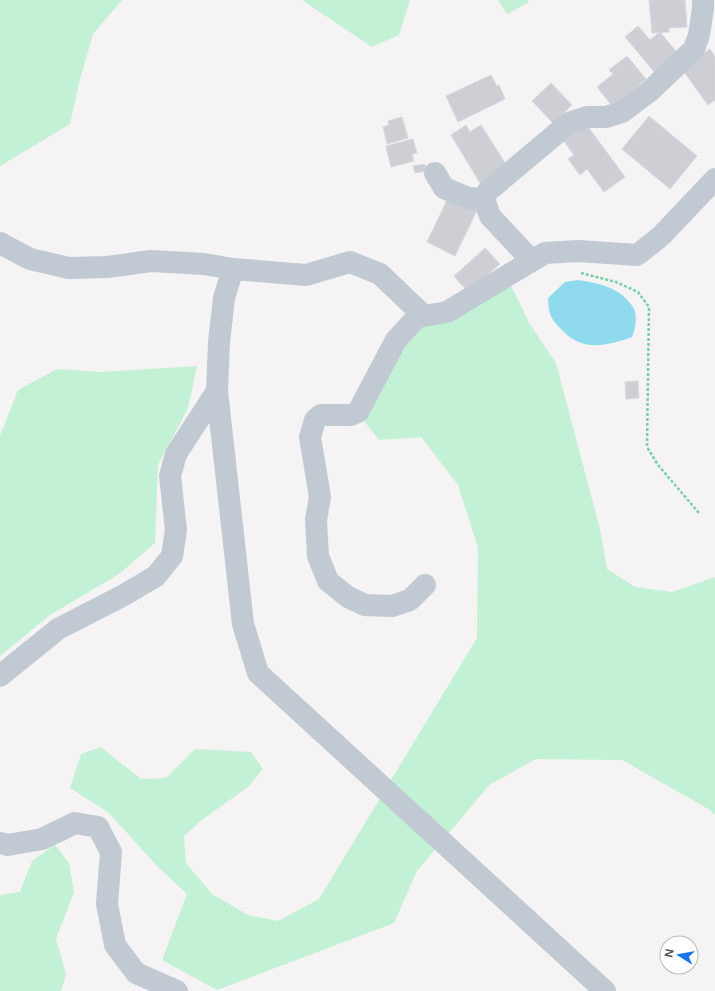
<svg xmlns="http://www.w3.org/2000/svg" width="715" height="991" font-family="Inter,sans-serif">
<rect width="100%" height="100%" fill="#f5f3f3"/>
<!-- green -->
<g fill="#c3f1d5">
<polygon points="0,0 122,0 93,34 79,83 70,124 0,166"/>
<polygon points="302,0 410,0 399,35 372,47"/>
<polygon points="498,0 529,0 528,3 507,14"/>
<polygon points="511,285 529,323 556,363 600,529 607,569 635,587 672,592 715,577 715,815 710,810 622,760 536,759 489,785 417,871 394,923 217,990 162,960 187,894 158,867 109,813 70,788 81,754 101,747 141,779 166,778 195,749 251,752 263,769 248,787 203,819 184,836 186,863 212,894 248,915 278,921 319,899 477,638 478,548 458,485 421,437 379,440 360,416 416,324 449,323"/>
<polygon points="197,366 188,408 158,465 155,543 119,574 50,615 0,656 0,436 18,390 57,369 100,372"/>
<polygon points="55,845 69,863 74,892 56,939 66,974 61,991 0,991 0,895 20,892 32,861"/>
</g>
<!-- water -->
<path fill="#90daee" d="M578,280C597,283 616,286 629,302C631,304 635,309 635,312C637,320 635,330 632,337C607,346 583,352 563,331C550,318 549,315 548,298L565,282Z"/>
<!-- building -->
<g fill="#cdcfd5" stroke="#d7d9de">
<polygon points="649,0 685,0 687,27 669,28 669,32 652,33"/>
<polygon points="638,26 650,40 660,32 679,55 656,74 625,37"/>
<polygon points="710,49 715,57 715,100 708,105 682,69"/>
<polygon points="627,56 646,79 613,107 597,87 613,74 609,70"/>
<polygon points="491,75 497,86 499,85 505,99 458,122 446,96"/>
<polygon points="551,83 572,105 553,123 532,101"/>
<polygon points="649,116 697,156 670,189 622,149"/>
<polygon points="402,117 408,138 387,144 383,127 389,125 388,121"/>
<polygon points="586,124 625,177 604,192 587,169 580,175 568,159 574,155 564,141"/>
<polygon points="466,125 470,132 481,125 507,166 480,183 451,135"/>
<polygon points="413,139 417,153 412,154 414,161 391,167 386,146"/>
<polygon points="425,164 426,171 415,173 413,166"/>
<polygon points="451,192 479,206 455,256 427,242"/>
<polygon points="485,248 500,264 468,292 454,276"/>
<polygon points="638,381 639,398 626,399 625,382"/>
</g>
<g fill="none" stroke-linecap="round" stroke-linejoin="round">
<!-- path -->
<polyline stroke="#7ad0a6" stroke-width="2.5" stroke-dasharray="3 2" stroke-linecap="butt" points="581,273 616,282 638,292 649,307 647,447 658,465 699,513"/>
<!-- minor -->
<g stroke="#c1cad2" stroke-width="22">
<polyline points="435,173 444,188 468,198 484,199"/>
<polyline points="0,243 30,259 69,268 107,267 151,261 204,264 233,269 306,275 350,262 380,274 424,316 447,312 545,253 578,251 637,255 661,236 715,179"/>
<polyline points="532,261 490,216 484,199 488,191 569,123 587,117 606,117 622,112 650,91 694,49 699,35 703,8 703,0"/>
<polyline points="421,313 396,340 358,412 351,415 321,415 315,420 310,437 320,497 316,520 318,556 328,581 348,597 365,605 392,606 410,600 425,585"/>
<polyline points="217,391 243,624 258,673 605,991"/>
<polyline points="0,676 58,629 124,595 156,576 172,556 176,530 170,476 176,454 217,391 219,342 224,298 233,269"/>
<polyline points="0,843 8,845 42,839 75,823 98,827 111,852 107,904 115,945 136,973 177,991"/>
</g>
</g>
<!-- north arrow -->
<g transform="translate(679 955) rotate(281)"><circle r="19" fill="#ffffff" stroke="#b7bbc0"/>
<path d="M0-3L7 15L0 10L-7 15Z" fill="#1a73e8"/>
<text y="-6" font-size="11" font-weight="bold" text-anchor="middle" fill="#4a5661">N</text>
</g>
</svg>
